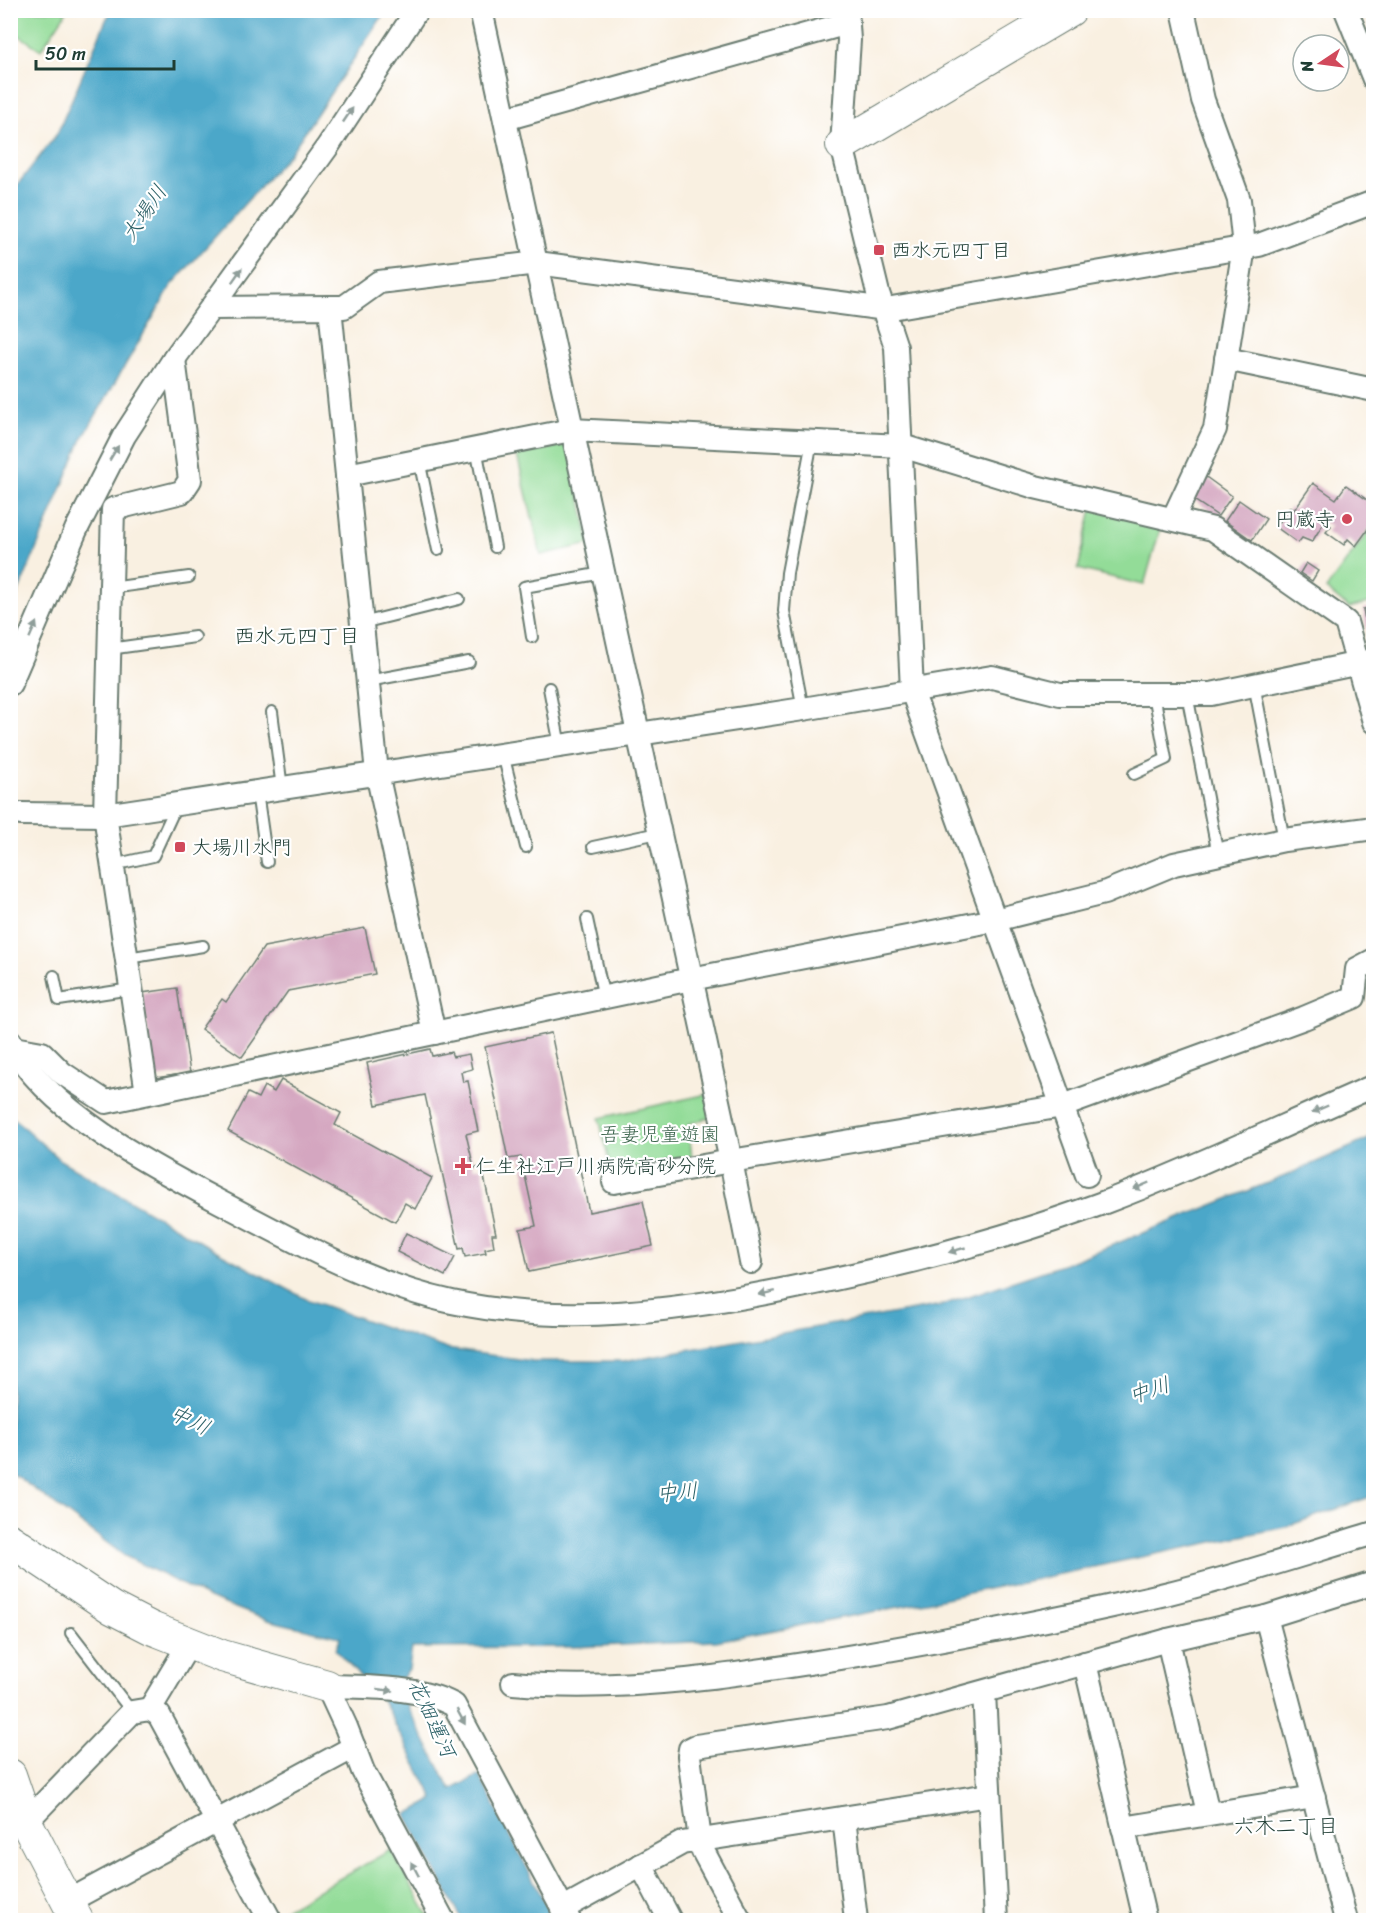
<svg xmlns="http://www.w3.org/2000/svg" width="1384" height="1931" font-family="Sriracha,'Klee One',sans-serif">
<rect width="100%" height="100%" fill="#fff"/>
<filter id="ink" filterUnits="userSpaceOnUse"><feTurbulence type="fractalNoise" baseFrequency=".0167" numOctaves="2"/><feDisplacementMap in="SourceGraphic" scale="12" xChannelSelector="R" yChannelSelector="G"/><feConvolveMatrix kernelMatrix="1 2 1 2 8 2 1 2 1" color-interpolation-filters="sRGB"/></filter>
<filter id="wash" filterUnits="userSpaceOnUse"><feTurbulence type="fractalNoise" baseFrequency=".008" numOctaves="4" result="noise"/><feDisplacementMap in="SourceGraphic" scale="24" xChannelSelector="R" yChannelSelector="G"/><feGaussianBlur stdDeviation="1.35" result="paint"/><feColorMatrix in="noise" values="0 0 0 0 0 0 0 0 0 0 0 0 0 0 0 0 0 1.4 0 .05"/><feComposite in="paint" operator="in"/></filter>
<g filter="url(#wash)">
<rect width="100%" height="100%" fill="#f9f0e1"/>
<!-- green -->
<g fill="#93dc98" stroke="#598c66" stroke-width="1.5">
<polygon points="10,11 11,10 67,11 41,50 11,30"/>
<polygon points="569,444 590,544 541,555 517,455"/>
<polygon points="1092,509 1161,526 1144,585 1078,569"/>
<polygon points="1373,525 1373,602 1349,608 1326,589"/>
<polygon points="708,1094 712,1117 688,1124 692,1157 611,1171 599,1118"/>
<polygon points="391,1850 431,1920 284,1920 279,1912"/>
</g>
<!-- water -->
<g fill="#4ba7c9" stroke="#35727e" stroke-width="1.5">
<polygon points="113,10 386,11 292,151 172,285 82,439 11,610 11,193 57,134 107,18"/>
<polygon points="10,1115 60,1160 220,1253 306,1299 447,1349 533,1361 623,1361 942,1305 1065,1264 1285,1176 1373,1137 1373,1496 1285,1527 926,1602 716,1641 574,1647 412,1648 409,1669 401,1680 405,1702 451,1790 479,1775 554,1920 462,1920 406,1815 434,1799 381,1698 336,1650 340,1637 267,1620 209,1598 125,1556 11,1472"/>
</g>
<g id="blocks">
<!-- building -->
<g fill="#d4a6c0">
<polygon points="1206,477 1232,496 1218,516 1191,498"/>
<polygon points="1313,483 1336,499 1346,485 1374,505 1374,521 1356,546 1348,539 1344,545 1326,532 1331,526 1324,522 1312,542 1302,538 1298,543 1276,527 1290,507 1294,510"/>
<polygon points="1239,500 1266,519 1252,540 1225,521"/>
<polygon points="1306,563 1318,571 1312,581 1300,573"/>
<polygon points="1374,607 1374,649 1371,650 1363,609"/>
<polygon points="365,928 375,974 288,991 242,1057 201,1029 222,999 226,1002 264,947"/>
<polygon points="177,988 190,1073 155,1078 142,993"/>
<polygon points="551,1033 589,1212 643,1201 653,1246 529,1272 520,1229 536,1226 521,1157 508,1159 485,1047"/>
<polygon points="430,1049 432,1056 451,1052 453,1057 469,1054 472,1069 461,1072 463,1082 468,1081 478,1131 466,1134 474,1168 482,1167 496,1234 492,1234 494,1247 485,1249 486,1253 465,1257 463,1248 459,1249 425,1095 376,1105 367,1063"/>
<polygon points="281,1080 341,1113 335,1125 432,1178 415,1209 405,1203 395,1222 228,1131 248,1093 258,1098 264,1086 274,1092"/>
<polygon points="406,1233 455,1257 445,1276 397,1252"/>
</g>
</g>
</g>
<g filter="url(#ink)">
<use href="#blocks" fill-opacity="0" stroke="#6b7c71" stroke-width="1.5"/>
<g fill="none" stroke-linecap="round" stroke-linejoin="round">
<defs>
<g id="lane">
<polyline points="476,448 495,547"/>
<polyline points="419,460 438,550"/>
<polyline points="111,588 189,577"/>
<polyline points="362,623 459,599"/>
<polyline points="532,637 524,587 603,573"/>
<polyline points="109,649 195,637"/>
<polyline points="368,681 469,662"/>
<polyline points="1254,684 1284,840"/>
<polyline points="549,688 560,746"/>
<polyline points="1187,694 1218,855"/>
<polyline points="803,709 784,611 787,573 812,441"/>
<polyline points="272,712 282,788"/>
<polyline points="503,754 526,847"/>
<polyline points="1134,774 1166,759 1154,694"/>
<polyline points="257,792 267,862"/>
<polyline points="593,847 658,833"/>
<polyline points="113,865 153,856 177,804"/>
<polyline points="587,919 604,998"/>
<polyline points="127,958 203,946"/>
<polyline points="54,976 59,1000 131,989"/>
<polyline points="71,1633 132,1712"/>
</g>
<g id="street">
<polyline points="481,10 731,1161 1063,1106 1304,1018 1354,997 1357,969 1374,960"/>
<polyline points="847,10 849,40 842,145 878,293 896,347 912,691 1087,1175"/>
<polyline points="1346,10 1374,79"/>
<polyline points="505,119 848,23"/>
<polyline points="330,307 344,307 379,282 537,263 886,309 1259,245 1374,202"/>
<polyline points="214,308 330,307 377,773 434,1033"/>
<polyline points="1226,359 1374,390"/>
<polyline points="347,475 571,430 902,446 1035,487 1213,529 1346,622 1374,722"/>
<polyline points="1173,519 1215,429 1244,247 1239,200 1203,100 1183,10"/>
<polyline points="10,684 76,530 124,436 174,359 328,146 417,10"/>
<polyline points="21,814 105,815 803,709 992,677 1060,694 1211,694 1374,660"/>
<path d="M10,1041C45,1110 153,1167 220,1202C293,1240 371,1285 452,1302C564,1326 680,1311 791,1288C896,1267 1000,1241 1100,1204C1191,1170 1283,1125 1374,1086"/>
<polyline points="14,1048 42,1053 62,1073 106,1102 691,979 995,920 1104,893 1174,864 1284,840 1374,828"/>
<polyline points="147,1093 105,815 113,509 182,492 190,480 174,359"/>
<polyline points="614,1182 731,1161 751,1262"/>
<polyline points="1266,1617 1346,1920"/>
<polyline points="1168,1640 1208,1813"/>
<polyline points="1085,1663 1145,1920"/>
<path d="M513,1683C629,1693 745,1674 859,1655C962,1637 1064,1618 1165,1594C1235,1577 1304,1554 1374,1533"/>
<polyline points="984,1693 996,1920"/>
<polyline points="150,1709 189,1644"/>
<polyline points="844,1818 856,1920"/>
<polyline points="26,1822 132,1712 150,1709 159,1715 270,1920"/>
<polyline points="1123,1828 1314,1797"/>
<polyline points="641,1865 670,1920"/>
<polyline points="67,1902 354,1747"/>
<polyline points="562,1909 682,1843 989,1795"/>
<path d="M443,1920L363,1771L346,1727L327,1686C367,1687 418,1686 454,1705L569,1920"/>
<polyline points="740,1920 703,1851 700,1840 689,1756 690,1749 696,1746 888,1718 1168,1640 1266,1617 1374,1583"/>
</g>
<g id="secondary">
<polyline points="842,145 1070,10"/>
<polyline points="10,1540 112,1608 151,1628 222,1656 327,1686"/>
<polyline points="10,1775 26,1822 77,1920"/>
</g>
</defs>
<!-- lane casing -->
<use href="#lane" stroke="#6b7c71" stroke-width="14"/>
<!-- street casing -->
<use href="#street" stroke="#6b7c71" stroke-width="26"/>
<!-- secondary casing -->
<use href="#secondary" stroke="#6b7c71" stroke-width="34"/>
<!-- lane -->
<use href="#lane" stroke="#fff" stroke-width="10"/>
<!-- street -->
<use href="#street" stroke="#fff" stroke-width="22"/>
<!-- secondary -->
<use href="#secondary" stroke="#fff" stroke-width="32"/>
</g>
<!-- one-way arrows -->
<defs><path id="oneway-solid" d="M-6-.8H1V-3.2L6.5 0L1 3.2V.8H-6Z" transform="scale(1.5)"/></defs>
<g fill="#8f9e9a">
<use href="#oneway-solid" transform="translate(348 115) rotate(-56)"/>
<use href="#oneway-solid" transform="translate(237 275) rotate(-55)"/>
<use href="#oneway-solid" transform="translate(114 453) rotate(-59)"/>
<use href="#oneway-solid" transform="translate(33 630) rotate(-66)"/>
<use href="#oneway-solid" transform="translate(1320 1109) rotate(157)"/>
<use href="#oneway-solid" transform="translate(1141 1186) rotate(157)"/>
<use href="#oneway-solid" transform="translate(957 1250) rotate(164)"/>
<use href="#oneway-solid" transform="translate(767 1293) rotate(168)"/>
<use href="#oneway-solid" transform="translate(385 1690) rotate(6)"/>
<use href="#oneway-solid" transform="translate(461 1717) rotate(61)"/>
<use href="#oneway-solid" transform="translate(415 1869) rotate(-118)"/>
</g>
</g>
<!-- markers -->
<g fill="#d1495b" stroke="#fff" stroke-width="2">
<rect x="873" y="244" width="12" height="12" rx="3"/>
<circle cx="1347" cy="519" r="6"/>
<rect x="174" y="841" width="12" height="12" rx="3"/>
<path d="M460 1157h6v6h6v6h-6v6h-6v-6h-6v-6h6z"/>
</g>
<g text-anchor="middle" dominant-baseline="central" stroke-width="4.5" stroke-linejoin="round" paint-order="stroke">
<!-- poi labels -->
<g font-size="20" fill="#1f3d34" stroke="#fff" text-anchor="start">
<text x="891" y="250">西水元四丁目</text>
<text x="1335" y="519" text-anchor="end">円蔵寺</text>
<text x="192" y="847">大場川水門</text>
<text x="476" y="1166">仁生社江戸川病院高砂分院</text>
</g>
<!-- park labels -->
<g font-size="20" fill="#3c654d" stroke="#fff">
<text x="660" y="1134">吾妻児童遊園</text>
</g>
<!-- water labels -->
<g font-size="21" font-style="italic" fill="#2e6268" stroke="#fff">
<text transform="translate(144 213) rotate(-56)">大場川</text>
<text transform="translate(1149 1390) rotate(-18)">中川</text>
<text transform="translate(190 1420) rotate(26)">中川</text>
<text transform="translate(677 1492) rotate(-5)">中川</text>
<text transform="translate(432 1718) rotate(65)">花畑運河</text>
</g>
<!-- neighbourhood labels -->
<g font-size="21" fill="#1f3d34" stroke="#fff">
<text x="297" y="636">西水元四丁目</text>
<text x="1286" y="1826">六木二丁目</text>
</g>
</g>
<!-- margin -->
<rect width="1384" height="1931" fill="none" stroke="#fff" stroke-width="36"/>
<!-- north arrow -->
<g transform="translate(1321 63) rotate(257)"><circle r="28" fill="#ffffff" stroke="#a5b1ae" stroke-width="1.5"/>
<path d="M0-4.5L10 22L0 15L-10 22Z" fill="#d1495b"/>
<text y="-9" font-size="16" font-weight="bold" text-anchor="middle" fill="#1f3d34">N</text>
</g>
<!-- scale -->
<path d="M36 60v9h138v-9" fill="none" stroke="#1f3d34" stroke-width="3"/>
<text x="45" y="60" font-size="18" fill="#1f3d34" stroke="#ffffff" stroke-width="4.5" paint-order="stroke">50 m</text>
</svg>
